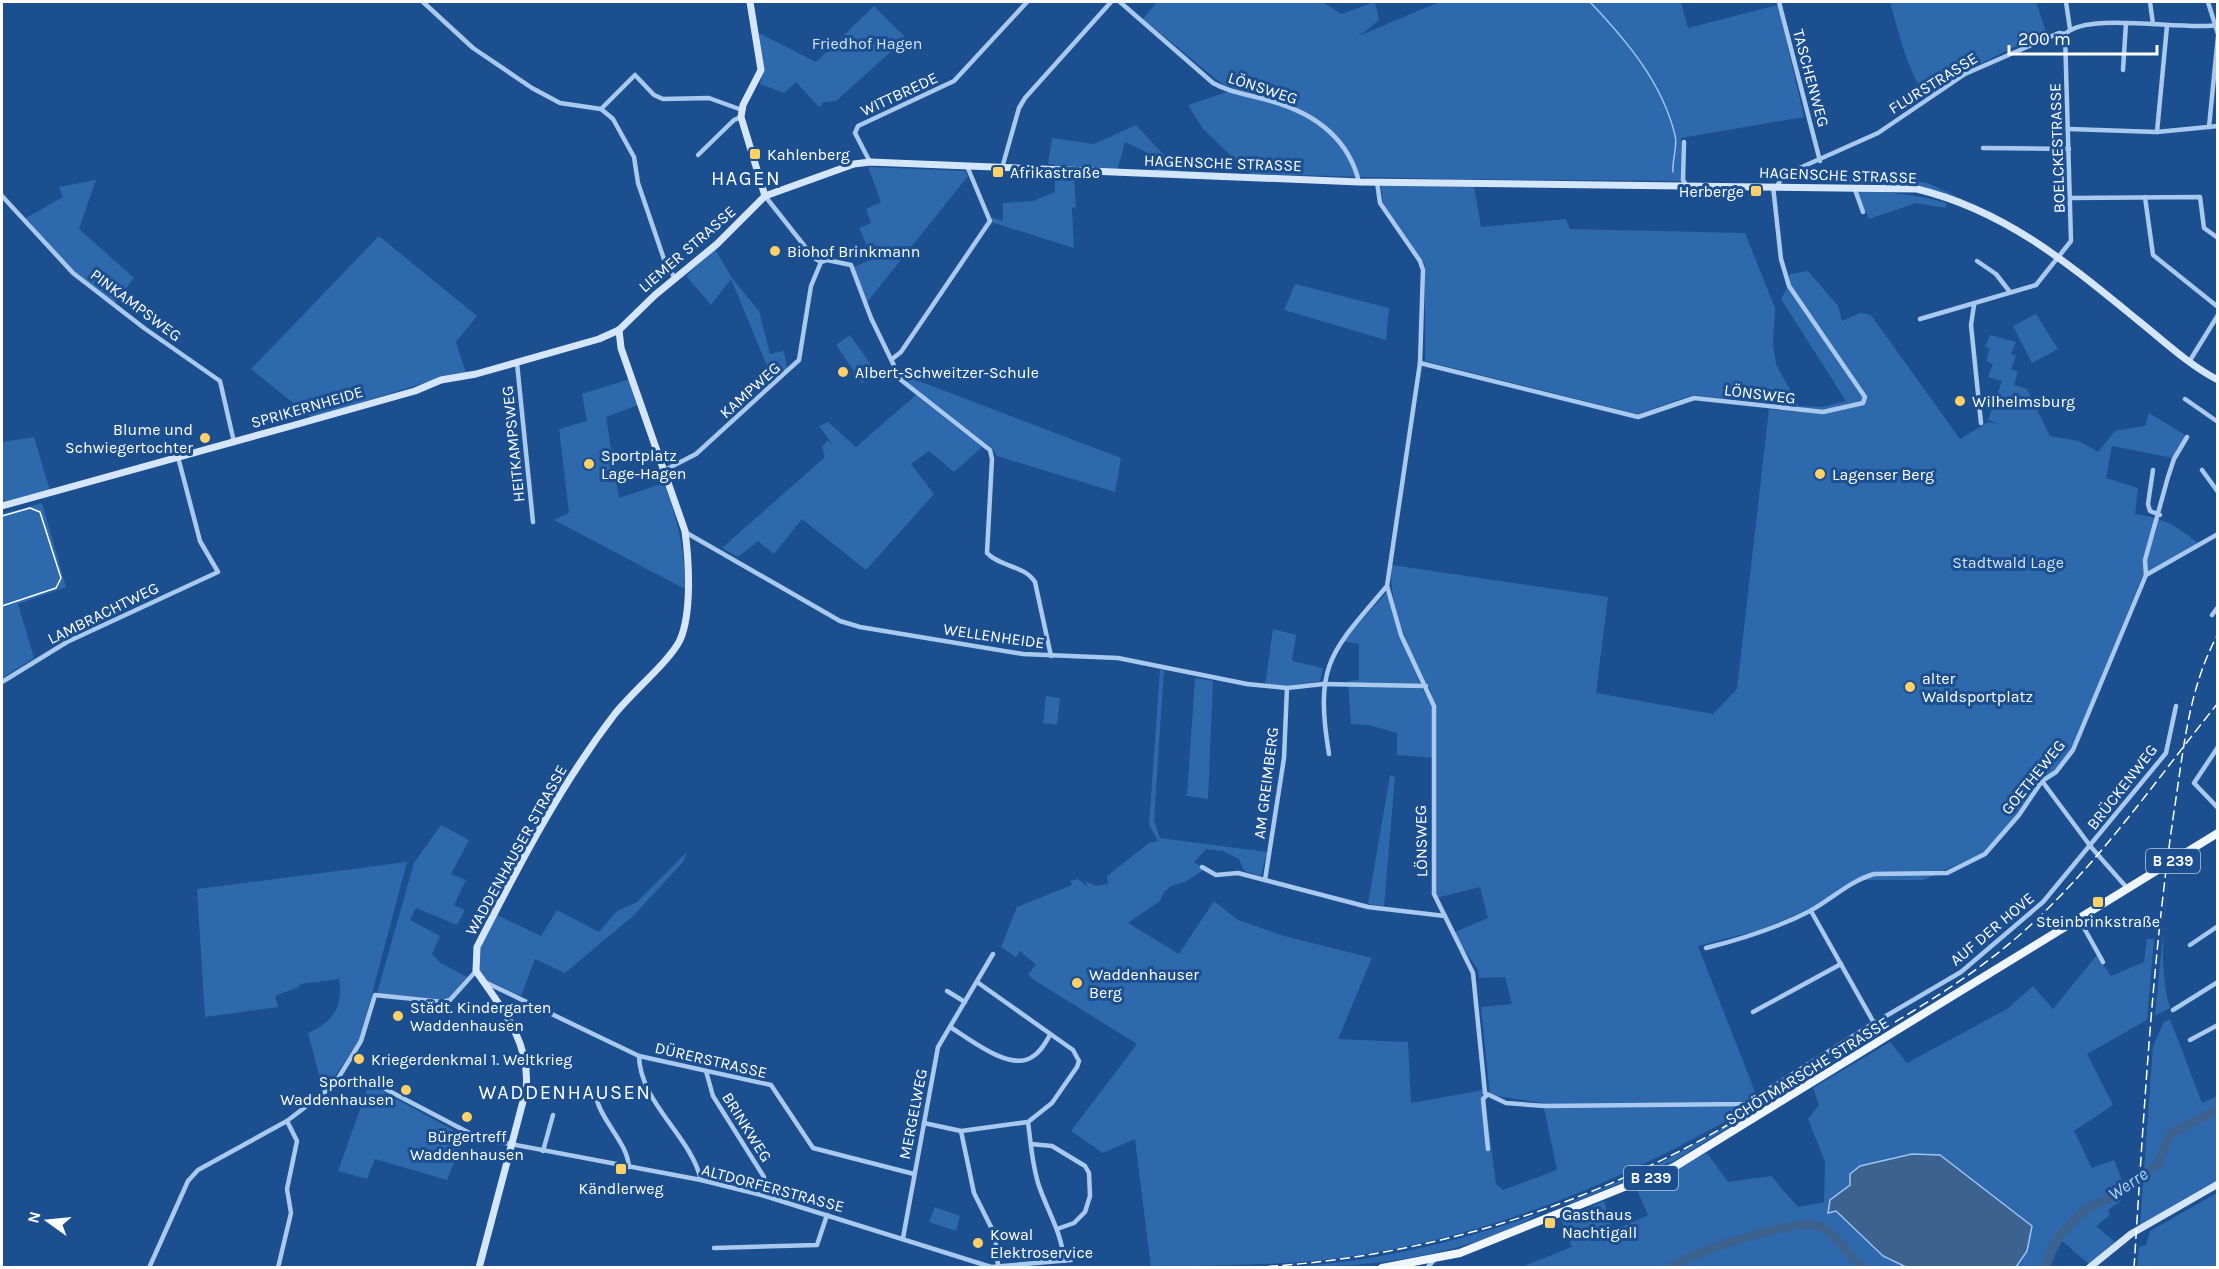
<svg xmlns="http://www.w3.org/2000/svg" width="2219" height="1269" font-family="Karla,sans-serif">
<rect width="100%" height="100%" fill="#1b4f8f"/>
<!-- green -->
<g fill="#2e69ad">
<polygon points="1157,2 1323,2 1341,14 1375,2 1379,20 1362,34 1358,31 1361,35 1439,2 1681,2 1688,28 1778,5 1804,117 1681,138 1683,181 1446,179 1250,174 1203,129 1188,105 1236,89 1222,84 1143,19"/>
<path d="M1890,2H2036L2046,32L1965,71L1926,98C1907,69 1899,34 1890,2Z"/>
<polygon points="874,6 906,38 836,101 824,102 819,107 796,82 784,93 760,84 763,69 759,33 816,62"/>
<polygon points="1136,125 1180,172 1156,173 1146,152 1125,142 1117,171 1079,169 1074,177 1076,207 1072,208 1074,248 991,222 990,217 1003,221 1003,203 1033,201 1055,192 1055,165 1048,164 1052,138 1094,144"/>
<polygon points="868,167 965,171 968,176 864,306 851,268 873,259 859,228 871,223 866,209 881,202"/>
<path d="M1796,173L1901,178L1930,184L1968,202C1908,181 1849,185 1787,178Z"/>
<polygon points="96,180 79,229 134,278 114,304 72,270 26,218 63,197 59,187"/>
<path d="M1381,186H1474L1481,227L1566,219L1570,229L1745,233L1775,308L1773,344L1776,364L1799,406L1822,407L1846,401L1781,299L1788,286L1790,274L1808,271L1838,306L1842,321L1860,313L1871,315L1960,439L1988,422L2000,424L1988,420L2002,381L1988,377L1993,364L1986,361L1990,348L1985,347L1990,335L2016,342L2011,354L2016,356L2011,369L2018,372L2014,385L2027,389L2050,436L2079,441L2098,452L2115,431L2145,426L2149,413L2185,435L2173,458L2112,446L2106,478L2138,488L2135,514C2164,518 2175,525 2198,543L2143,575L2072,748L2054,772L2042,776L2016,819L1983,853L1923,880H1856L1811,908L1760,930L1698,946L1759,1102C1626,1181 1479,1243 1323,1260C1266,1266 1208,1265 1151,1267L1135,1139L1103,1153L1071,1131L1137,1044L1034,980L1028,974L1036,965L1020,951L1016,957L1001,947L1017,907L1072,885L1070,881L1078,879L1089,888L1085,881L1096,886L1108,884L1107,876L1149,843L1158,841L1149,825L1160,670H1164L1154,820L1160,838L1267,852L1261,876L1244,871L1239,859L1223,851L1206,849L1194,862L1205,869L1185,882L1171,886L1164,892L1160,901L1128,923L1179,954L1214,901L1238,920L1284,936L1372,958L1338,1039L1408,1042L1411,1103L1484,1090L1496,1184L1503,1190L1557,1170L1543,1103L1490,1095L1481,1007L1512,1004L1505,977L1479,978L1478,970L1453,933L1488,918L1480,887L1436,898L1435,758L1397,755V733L1369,725L1351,724L1348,681L1359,680V644L1342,641L1387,592L1421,687L1432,705L1435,750L1436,705L1427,683L1422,682C1410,644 1387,606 1392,565L1608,597L1596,693L1713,714L1737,689L1769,409L1796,412L1798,406L1693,395L1637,414L1425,361V264L1383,203Z"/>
<path d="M1856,191C1887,192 1917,194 1946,203V208L1916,203L1869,219Z"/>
<polygon points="379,236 477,316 456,342 466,373 440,378 312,418 251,369"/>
<polygon points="715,249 732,278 759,311 770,354 784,351 787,369 774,383 731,279 711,305 686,276"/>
<polygon points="1295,284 1389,308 1386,340 1284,310"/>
<polygon points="2036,314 2058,349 2032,363 2013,326"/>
<polygon points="850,335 876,372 862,383 836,345"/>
<polygon points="900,374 1121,458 1115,492 997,456 992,448 903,379"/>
<path d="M630,379L638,405L606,417L619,498L664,483C678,522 685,548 685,589L554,520L569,513L559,429L587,421L582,394Z"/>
<polygon points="916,395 982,447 954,472 929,451 911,464 934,494 866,570 802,519 774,554 758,541 738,557 722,548 825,457 822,447 828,440 837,451 819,426 828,422 856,447"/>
<polygon points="34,437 50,491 2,504 2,442"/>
<polygon points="42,503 66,587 18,604 34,658 2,678 2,514"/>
<polygon points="1273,629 1296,635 1292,661 1323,668 1320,681 1283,686 1265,685"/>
<polygon points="1195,678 1213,681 1208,799 1187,796"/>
<polygon points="1046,696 1060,698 1057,725 1043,723"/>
<polygon points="1390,775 1395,777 1384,906 1368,904"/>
<polygon points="441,825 469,840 451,874 466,880 454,905 465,910 457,925 416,908 410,920 440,936 432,954 441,963 467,977 449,998 443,1000 377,993 414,863"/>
<polygon points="687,852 683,862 633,916 565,973 535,959 521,996 487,980 478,971 480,948 497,915 541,936 557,910 599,932 617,911 637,902"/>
<path d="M407,862L360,1039L329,1085L323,1090L308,1033C334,1021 343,1007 339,979L300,984L299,987L275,996L278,1007L205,1017L197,889Z"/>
<path d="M2169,871C2164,915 2158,966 2170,1008L2155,1016Z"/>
<polygon points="2147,939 2154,939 2147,1020 2087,1054 2113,1105 2074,1131 2092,1168 2114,1160 2121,1177 2121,1201 2108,1210 2110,1215 2096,1226 2115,1242 2089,1264 2062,1241 2048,1267 2016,1267 2027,1251 1850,1185 1830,1200 1828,1213 1836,1211 1883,1256 1906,1267 1519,1268 1572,1247 1561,1220 1604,1201 1613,1231 1648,1215 1636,1188 1707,1153 1728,1182 1771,1176 1798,1207 1824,1202 1825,1162 1808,1119 1819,1105 1813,1088 1890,1042 1907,1063 2007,1009 2033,986 2053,1009 2097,955 2111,976 2144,962"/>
<polygon points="2170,1019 2202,1103 2217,1096 2217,1181 2140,1226 2153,1046 2164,1022"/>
<polygon points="369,1084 464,1136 447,1180 375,1159 367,1179 338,1171"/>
<polygon points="1763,1106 1674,1161 1574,1202 1561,1206 1653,1167"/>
<polygon points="2217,1193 2217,1267 2137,1267 2139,1247 2146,1245 2150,1231"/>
<polygon points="935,1207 960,1216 956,1231 929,1222"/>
<path d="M1541,1213C1468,1256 1370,1268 1287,1267C1374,1262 1458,1242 1541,1213Z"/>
</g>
<!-- water -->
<polygon fill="#3c6290" stroke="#9cc4f0" stroke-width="1.5" points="1912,1154 1940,1155 2032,1226 2027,1251 2016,1267 1906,1267 1883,1256 1836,1211 1828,1213 1830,1200 1850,1185 1850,1174 1860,1166"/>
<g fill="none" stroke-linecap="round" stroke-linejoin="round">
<!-- stream -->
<path stroke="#9cc4f0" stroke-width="1.5" d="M1590,2C1626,40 1662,82 1675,135C1678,145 1672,160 1673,172"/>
<!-- river -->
<g stroke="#3c6290" stroke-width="9">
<path d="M1671,1268C1686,1253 1797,1219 1816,1225C1835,1231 1848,1256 1864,1268"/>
<polyline points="2045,1268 2054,1245 2062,1233 2086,1209 2120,1193 2158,1164 2170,1134 2218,1109"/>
</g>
<!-- street -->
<g stroke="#a9c9ee" stroke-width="4.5">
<polyline points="423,2 473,48 532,88 560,103 601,109 613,119 634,157 638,183 666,265 675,278"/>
<path d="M1120,2L1213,83C1230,93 1251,95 1271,101C1313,113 1348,137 1359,182"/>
<polyline points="1779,2 1820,161"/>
<polyline points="2066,2 2070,29"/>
<polyline points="2150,2 2153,24"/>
<polyline points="2208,2 2218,34"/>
<polyline points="2123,70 2126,23"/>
<polyline points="601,109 635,75 654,95 663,99 709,98 742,110"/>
<polyline points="2209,127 2218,36"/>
<polyline points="2069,129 2157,132 2218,126"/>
<polyline points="2157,132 2167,26"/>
<polyline points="1684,142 1683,180 1686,185"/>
<polyline points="1983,148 2069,149"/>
<polyline points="698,155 734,120 741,117"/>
<polyline points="870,162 855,133 858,126 954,81 1027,2"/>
<polyline points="1002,168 1019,108 1025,98 1111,2"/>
<polyline points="1377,182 1380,203 1420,261 1423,270 1420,363 1387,586 1401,635 1434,706 1434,894 1473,973 1485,1093 1506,1103 1545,1106 1745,1104 1874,1023 1961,972 2043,902 2166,753 2176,706"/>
<path d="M1777,186L1784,175L1878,133L1965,74L2059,33L2065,34C2088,11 2183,31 2218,25"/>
<polyline points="1854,187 1863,212"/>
<polyline points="2,196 73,273 144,328 220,381 234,442"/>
<path d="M765,196L814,258L821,262L827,260L851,265L871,318L901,380L990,450L992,459L987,553C1000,567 1024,565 1035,582L1051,656"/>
<polyline points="2145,197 2153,255 2218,307"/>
<polyline points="2071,198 2200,197 2204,228 2218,238"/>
<polyline points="1977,261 1996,274 2010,292"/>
<polyline points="1974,305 1971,325 1981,423"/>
<polyline points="1920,319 2036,285 2071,241 2065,34"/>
<polyline points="892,359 901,352 990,221 967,166"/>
<polyline points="2189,362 2218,315"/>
<polyline points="517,363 533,522"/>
<polyline points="1420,363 1638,417 1694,398 1823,412 1863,403 1865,397 1789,286 1781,259 1773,186"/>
<polyline points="2185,399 2218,422"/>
<polyline points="2153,470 2148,504 2150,511 2160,515"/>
<polyline points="2202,470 2218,492"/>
<polyline points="663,471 696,454 799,360 811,286 821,262"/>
<polyline points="685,532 840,621 860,627 1023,654 1118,658 1247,684 1287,688 1323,684 1426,686"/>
<polyline points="2146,575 2145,560 2168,477 2174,459 2187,437"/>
<polyline points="2212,615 2218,607"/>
<polyline points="2,682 67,642 218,572 200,541 178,457"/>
<polyline points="2218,747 2194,783 2218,808"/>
<path d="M1329,754C1314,663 1331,652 1387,586"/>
<polyline points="2042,781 2091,847 2128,889"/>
<polyline points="1202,867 1216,875 1238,873 1368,907 1445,916"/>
<polyline points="1265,880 1284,758 1287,688"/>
<polyline points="1811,911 1874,1023"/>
<polyline points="2079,919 2103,962"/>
<polyline points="2190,945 2218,926"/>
<path d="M1706,948C1742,939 1777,928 1810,911C1832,899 1850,881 1874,874L1947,873L1985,854L2019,815L2042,781L2056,772L2073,750L2146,575L2218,534"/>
<polyline points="485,982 639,1056 771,1085 813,1148 914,1174"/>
<polyline points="947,991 965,1002"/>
<polyline points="2173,1010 2218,982"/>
<polyline points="1753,1012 1841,964"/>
<path d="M950,1027C970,1039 1010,1072 1032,1057C1041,1052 1045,1043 1050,1035"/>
<polyline points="2190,1040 2218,1025"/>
<path d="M639,1056C640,1103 691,1136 701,1180"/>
<polyline points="706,1071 713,1096 764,1177 765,1196"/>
<polyline points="334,1085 361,1041 375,995 443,1002 450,1000 476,971"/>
<path d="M595,1093C600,1121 627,1141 629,1167"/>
<polyline points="1487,1095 1483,1099 1488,1149"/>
<path d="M1028,1122C1031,1144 1032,1165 1039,1186C1048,1212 1062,1233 1064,1261"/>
<polyline points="924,1123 961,1131 1028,1122 1052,1103 1077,1067 1079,1061 1073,1050 977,982"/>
<polyline points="961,1131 974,1193 995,1235 998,1265"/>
<polyline points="1031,1144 1052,1146 1085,1166 1089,1173 1090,1196 1085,1212 1074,1223 1057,1229"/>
<polyline points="543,1151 553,1115"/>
<polyline points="903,1238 938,1047 993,954"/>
<polyline points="714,1248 817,1245 827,1215"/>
<polyline points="149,1268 188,1181 198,1170 287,1121 334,1085 363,1080 372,1082 479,1138 701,1180 765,1196 991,1267 1071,1260"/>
<polyline points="278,1268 291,1213 287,1189 297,1141 287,1121"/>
<polyline points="1427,1268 1435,1259"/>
</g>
<!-- secondary -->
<g stroke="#d6e6fa" stroke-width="7">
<polyline points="750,2 761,70 743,105 741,117 765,196"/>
<path d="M2,506L291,426L415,391L441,380L476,374L599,339L619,330L655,295L717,244L765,196L854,164L870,162L1359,182L1917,189C2007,211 2070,265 2140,322C2165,342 2189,365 2218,380"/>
<path d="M479,1268L526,1090C531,1043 502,1008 476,971L477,947C518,867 559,787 614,715C630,694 670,661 680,640C692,613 689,561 685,531L621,348L619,330"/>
<polyline points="2089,1268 2131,1234 2218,1184"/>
</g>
<!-- primary -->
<polyline stroke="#f0f6ff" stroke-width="8" points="1382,1268 1460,1253 1674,1167 2218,833"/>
<!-- tram -->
<polyline stroke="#fff" stroke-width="1.5" points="2,516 30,508 40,512 61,578 56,588 2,606"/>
<!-- rail -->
<g stroke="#fff" stroke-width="1.5" stroke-dasharray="10 4.5" stroke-linecap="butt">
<path d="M1239,1268C1393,1262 1540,1222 1678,1152C1735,1123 1790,1087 1844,1053C1911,1012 1980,974 2037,919C2105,855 2159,776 2218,703"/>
<path d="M2134,1268C2144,1113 2152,958 2175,805C2184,746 2189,687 2218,634"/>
</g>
</g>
<!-- markers -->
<g fill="#ffd166" stroke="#1b4f8f" stroke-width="2">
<rect x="749" y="148" width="12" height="12" rx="3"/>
<rect x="992" y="166" width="12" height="12" rx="3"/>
<rect x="1750" y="185" width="12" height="12" rx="3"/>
<circle cx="775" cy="251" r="6"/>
<circle cx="843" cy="372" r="6"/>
<circle cx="1960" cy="401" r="6"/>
<circle cx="205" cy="438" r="6"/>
<circle cx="589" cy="464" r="6"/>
<circle cx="1820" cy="474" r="6"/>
<circle cx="1910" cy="687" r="6"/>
<rect x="2092" y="896" width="12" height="12" rx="3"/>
<circle cx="1077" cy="983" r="6"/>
<circle cx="398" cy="1016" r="6"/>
<circle cx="359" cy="1059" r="6"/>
<circle cx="406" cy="1090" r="6"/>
<circle cx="467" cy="1117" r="6"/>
<rect x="615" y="1163" width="12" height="12" rx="3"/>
<rect x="1544" y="1217" width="12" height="12" rx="3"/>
<circle cx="978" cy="1243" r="6"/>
</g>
<g text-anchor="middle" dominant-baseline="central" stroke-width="6" stroke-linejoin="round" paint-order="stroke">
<!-- shield labels -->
<g fill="#1b4f8f" stroke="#bbcadd" stroke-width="1.5">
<rect x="2146" y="849" width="54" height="24" rx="4.5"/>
<rect x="1624" y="1166" width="54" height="24" rx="4.5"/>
</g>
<g font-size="15" font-weight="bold" fill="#fff">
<text x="2173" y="861">B 239</text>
<text x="1651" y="1178">B 239</text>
</g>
<!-- park labels -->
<g font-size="16" fill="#cfe3fa" stroke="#1b4f8f">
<text x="867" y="43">Friedhof Hagen</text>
<text x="2008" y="562">Stadtwald Lage</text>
</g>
<!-- street labels -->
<g font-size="16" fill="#fff" stroke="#1b4f8f">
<text transform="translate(1811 78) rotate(75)">TASCHENWEG</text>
<text transform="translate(1933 83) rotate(-32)">FLURSTRASSE</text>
<text transform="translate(1263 88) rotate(18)">LÖNSWEG</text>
<text transform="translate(899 94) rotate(-25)">WITTBREDE</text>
<text transform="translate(2057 148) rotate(-92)">BOELCKESTRASSE</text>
<text transform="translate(1223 163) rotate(2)">HAGENSCHE STRASSE</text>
<text transform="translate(1838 175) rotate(2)">HAGENSCHE STRASSE</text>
<text transform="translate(687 249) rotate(-41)">LIEMER STRASSE</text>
<text transform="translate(136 305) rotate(37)">PINKAMPSWEG</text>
<text transform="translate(750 390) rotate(-42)">KAMPWEG</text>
<text transform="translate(1760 394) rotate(7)">LÖNSWEG</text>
<text transform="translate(307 407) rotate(-16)">SPRIKERNHEIDE</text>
<text transform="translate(513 444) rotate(-96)">HEITKAMPSWEG</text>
<text transform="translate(103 613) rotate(-26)">LAMBRACHTWEG</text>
<text transform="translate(994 636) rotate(8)">WELLENHEIDE</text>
<text transform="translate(2033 777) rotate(-51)">GOETHEWEG</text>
<text transform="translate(1266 783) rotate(-83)">AM GREIMBERG</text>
<text transform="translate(2122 787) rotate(-52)">BRÜCKENWEG</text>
<text transform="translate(1421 841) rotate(-91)">LÖNSWEG</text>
<text transform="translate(516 850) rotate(-61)">WADDENHAUSER STRASSE</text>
<text transform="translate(1992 929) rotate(-40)">AUF DER HOVE</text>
<text transform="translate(711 1060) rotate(13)">DÜRERSTRASSE</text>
<text transform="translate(1807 1071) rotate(-32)">SCHÖTMARSCHE STRASSE</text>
<text transform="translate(913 1114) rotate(-79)">MERGELWEG</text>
<text transform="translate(747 1127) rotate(58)">BRINKWEG</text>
<text transform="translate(773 1188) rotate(15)">ALTDORFERSTRASSE</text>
</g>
<!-- poi labels -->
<g font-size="16" fill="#fff" stroke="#1b4f8f" text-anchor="start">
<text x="767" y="154">Kahlenberg</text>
<text x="1010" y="172">Afrikastraße</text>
<text x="1744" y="191" text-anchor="end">Herberge</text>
<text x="787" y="251">Biohof Brinkmann</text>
<text x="855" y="372">Albert-Schweitzer-Schule</text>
<text x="1972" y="401">Wilhelmsburg</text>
<text x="193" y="429" text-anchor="end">Blume und<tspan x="193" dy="18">Schwiegertochter</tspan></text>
<text x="601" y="455">Sportplatz<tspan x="601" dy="18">Lage-Hagen</tspan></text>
<text x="1832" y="474">Lagenser Berg</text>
<text x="1922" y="678">alter<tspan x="1922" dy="18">Waldsportplatz</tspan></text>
<text x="2098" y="921" text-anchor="middle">Steinbrinkstraße</text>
<text x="1089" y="974">Waddenhauser<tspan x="1089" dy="18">Berg</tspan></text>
<text x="410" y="1007">Städt. Kindergarten<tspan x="410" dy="18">Waddenhausen</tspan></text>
<text x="371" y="1059">Kriegerdenkmal 1. Weltkrieg</text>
<text x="394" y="1081" text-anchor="end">Sporthalle<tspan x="394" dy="18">Waddenhausen</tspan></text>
<text x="467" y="1136" text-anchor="middle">Bürgertreff<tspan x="467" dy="18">Waddenhausen</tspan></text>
<text x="621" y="1188" text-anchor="middle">Kändlerweg</text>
<text x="1562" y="1214">Gasthaus<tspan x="1562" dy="18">Nachtigall</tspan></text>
<text x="990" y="1234">Kowal<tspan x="990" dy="18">Elektroservice</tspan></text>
</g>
<!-- water labels -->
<g font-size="18" font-style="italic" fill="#b5d3f5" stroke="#1b4f8f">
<text transform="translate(2128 1184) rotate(-34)">Werre</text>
</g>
<!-- quarter labels -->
<g font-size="20" letter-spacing="1.5" fill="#fff" stroke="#1b4f8f">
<text x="746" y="178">HAGEN</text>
<text x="565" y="1092">WADDENHAUSEN</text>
</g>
</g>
<!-- border -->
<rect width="2219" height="1269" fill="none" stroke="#ffffff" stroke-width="6"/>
<!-- north arrow -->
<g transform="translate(48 1221) rotate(285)" stroke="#1b4f8f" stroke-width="4.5" paint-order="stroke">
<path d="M0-4.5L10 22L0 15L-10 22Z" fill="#ffffff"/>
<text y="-9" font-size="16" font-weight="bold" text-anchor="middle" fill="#ffffff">N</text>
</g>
<!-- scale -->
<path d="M2009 45v9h148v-9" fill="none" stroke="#ffffff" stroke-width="3"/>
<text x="2018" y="45" font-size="18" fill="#ffffff" stroke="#1b4f8f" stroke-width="4.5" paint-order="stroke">200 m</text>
</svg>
